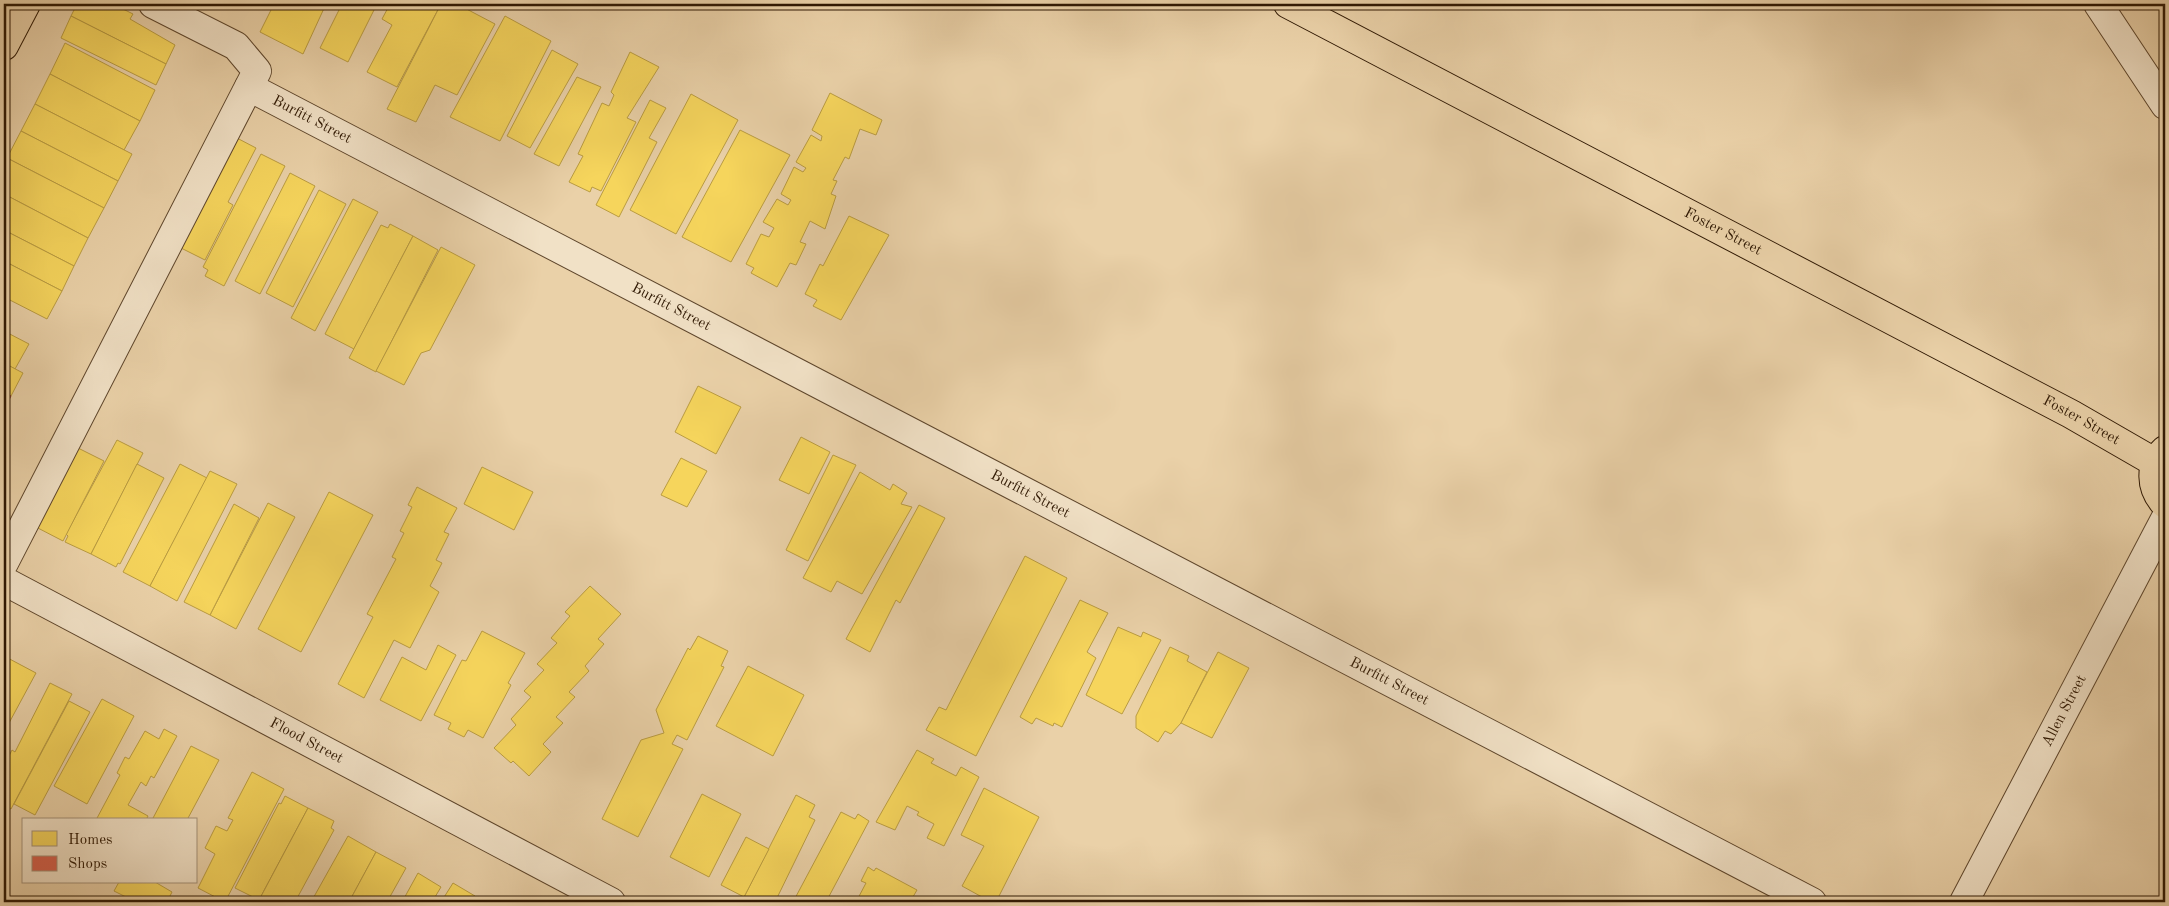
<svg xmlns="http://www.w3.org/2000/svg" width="2169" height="906" font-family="'Old Standard TT',serif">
<rect width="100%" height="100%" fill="#ead1a8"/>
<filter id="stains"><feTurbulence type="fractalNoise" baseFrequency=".004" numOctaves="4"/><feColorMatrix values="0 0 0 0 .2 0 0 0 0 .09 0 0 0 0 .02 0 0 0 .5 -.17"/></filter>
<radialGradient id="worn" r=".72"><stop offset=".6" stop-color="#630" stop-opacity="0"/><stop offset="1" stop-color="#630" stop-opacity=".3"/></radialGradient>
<!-- homes -->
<g fill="#f6d55c" stroke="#ba9c41">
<polygon points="77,4 113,4 133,14 130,19 175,45 166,64 71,16"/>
<polygon points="274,4 326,4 303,54 260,32"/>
<polygon points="342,4 377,4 348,62 320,48"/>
<polygon points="390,4 441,4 397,87 367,72 392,25 382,19"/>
<polygon points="441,4 457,4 495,24 457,95 435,85 416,122 387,109"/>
<polygon points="71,16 166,64 156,85 61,38"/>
<polygon points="505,16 551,41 500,141 450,117"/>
<polygon points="65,43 155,90 140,121 50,74"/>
<polygon points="552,50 578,64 530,148 507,136"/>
<polygon points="630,52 659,67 627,118 636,122 601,191 592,187 590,192 569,182 583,156 578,154 602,103 609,106 614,95 611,92"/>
<polygon points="50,74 140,121 124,150 35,104"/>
<polygon points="577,77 601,87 559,166 534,154"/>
<polygon points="830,93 882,120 876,135 860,129 849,159 845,157 833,180 837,181 831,194 836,196 825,229 810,221 800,242 806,244 796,265 790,263 777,287 751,273 754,268 746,264 761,234 769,237 774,228 763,222 777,199 788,205 791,200 781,194 794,167 803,172 806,168 796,162 811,135 821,141 822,136 812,130"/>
<polygon points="691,94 738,120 676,234 630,210"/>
<polygon points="650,100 666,108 649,138 657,142 619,217 596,205"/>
<polygon points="35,104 132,154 118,181 21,131"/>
<polygon points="740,130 790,155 731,262 682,237"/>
<polygon points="21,131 118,181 104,208 7,158"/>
<polygon points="235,137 256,148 228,202 233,205 205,260 179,247"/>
<polygon points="261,154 285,166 224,286 205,276 208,270 203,267"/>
<polygon points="7,158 104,208 88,238 4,194 4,164"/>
<polygon points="290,173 315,186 260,294 235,281"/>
<polygon points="319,190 346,204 293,307 266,293"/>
<polygon points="4,194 88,238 74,266 4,230"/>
<polygon points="353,199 378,212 315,331 291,318"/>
<polygon points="849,216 889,235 841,320 813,306 817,300 805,294 820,264 823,266"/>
<polygon points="390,224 413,236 354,349 325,334 381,225 388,228"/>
<polygon points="4,230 74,266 62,291 4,261"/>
<polygon points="413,236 438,250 376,372 349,358"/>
<polygon points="441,247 475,265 430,350 421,353 404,385 376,371"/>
<polygon points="4,261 62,291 47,319 4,297"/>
<polygon points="4,331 29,344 15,369 4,363"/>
<polygon points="4,363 23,373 11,396 4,392"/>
<polygon points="698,386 741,407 716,454 675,432"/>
<polygon points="801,437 830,452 809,494 779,480"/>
<polygon points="117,440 143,453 91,554 65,542 68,536 66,534"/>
<polygon points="72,445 104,461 63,541 34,526"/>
<polygon points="833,455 856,465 808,561 786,550"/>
<polygon points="681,458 707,471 687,507 661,495"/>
<polygon points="137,464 164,478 120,564 118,563 116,567 91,554"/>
<polygon points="180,464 207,478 150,586 123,572"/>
<polygon points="482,467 533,492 514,530 464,504"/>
<polygon points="210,471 237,484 177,601 150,586"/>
<polygon points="860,472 890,490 893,484 907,493 901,504 912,507 862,594 837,581 831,592 803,578"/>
<polygon points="417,487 457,508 444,532 449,534 436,560 442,563 430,586 439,592 410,648 394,640 364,698 338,684 373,617 367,614 396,559 392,557 404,533 400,531 412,507 408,505"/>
<polygon points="329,492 373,515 301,652 258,629"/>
<polygon points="268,503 295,517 236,629 210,615"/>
<polygon points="234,504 259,518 210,615 184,602"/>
<polygon points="919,505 945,518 900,603 896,600 870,652 846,639"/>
<polygon points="1025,556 1067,578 976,756 926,730 939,707 946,710"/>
<polygon points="590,586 621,614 598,639 604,644 585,666 589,671 569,692 575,697 556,717 563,723 543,744 551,752 529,776 513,761 511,763 494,748 516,725 511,719 531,697 524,691 544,670 537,664 557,643 551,638 570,616 565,612"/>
<polygon points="1080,600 1108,613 1087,652 1096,658 1062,727 1054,723 1053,726 1036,718 1032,724 1020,717"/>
<polygon points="1118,627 1141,637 1143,632 1161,640 1122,714 1086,695"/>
<polygon points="482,631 525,653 508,683 511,685 483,738 468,730 464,737 448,729 451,723 434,715 462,660 466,661"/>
<polygon points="698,636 728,651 721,666 724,667 687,740 677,735 672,744 683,749 638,837 602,819 641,740 664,733 656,710 688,648 690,650"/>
<polygon points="438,645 456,655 421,721 380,700 402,657 426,670"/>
<polygon points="1170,647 1189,656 1187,661 1207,672 1181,723 1171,734 1165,731 1158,742 1136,728 1136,716"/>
<polygon points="1218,652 1249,668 1212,738 1181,723"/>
<polygon points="4,656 36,673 9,723 4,720"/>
<polygon points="748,666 804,695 773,756 716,726"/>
<polygon points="50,683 72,694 11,809 4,806 4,766 12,750 15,752"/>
<polygon points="102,699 134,716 87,804 54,786"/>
<polygon points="69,701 90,712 35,815 14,804"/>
<polygon points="164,729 177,736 154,778 151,776 146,786 141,782 128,805 148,816 146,820 96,820 120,775 117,773 125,757 129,759 145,731 159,739"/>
<polygon points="191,746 219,760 187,820 152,820"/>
<polygon points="917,750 934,759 931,763 956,776 961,767 979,777 944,846 927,838 934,824 917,815 919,812 907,806 895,830 876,822"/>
<polygon points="252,772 284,789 225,902 198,888 215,854 205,848 216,826 227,831 233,820 228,818"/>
<polygon points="984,788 1039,817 996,902 991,902 962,886 984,846 961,835"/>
<polygon points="702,794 741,814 709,877 670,857"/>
<polygon points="796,795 815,805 809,817 815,820 775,902 753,902 744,897"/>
<polygon points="285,796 308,808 259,900 235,888 279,803 281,804"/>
<polygon points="308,808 334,821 331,828 334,830 295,902 258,902"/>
<polygon points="841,812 855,819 858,814 869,821 826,902 793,902"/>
<polygon points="348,836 376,852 349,902 311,902"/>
<polygon points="746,837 769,849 744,897 721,885"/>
<polygon points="376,852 406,868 387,902 349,902"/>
<polygon points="868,867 874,871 876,868 917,890 910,902 856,902 866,883 861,881"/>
<polygon points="418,873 441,887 432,902 402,902"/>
<polygon points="119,882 155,882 172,892 167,902 136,902 114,891"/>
<polygon points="453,883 475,896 471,902 441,902"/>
</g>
<!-- shops -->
<polygon fill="#d6604d" stroke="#a44a37" points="4,392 11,396 4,410"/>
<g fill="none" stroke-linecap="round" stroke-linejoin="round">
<defs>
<g id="minor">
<polyline points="2098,4 2165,105"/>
<path id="s1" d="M249,87L1812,902"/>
<polyline points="4,563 257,71 236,46 153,4"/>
<path id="s2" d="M4,581L611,902"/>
<path id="s3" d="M1964,902L2165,519"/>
</g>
<g id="major">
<path id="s4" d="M1288,4L2071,414L2156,463"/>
<polyline points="4,46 26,4"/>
<path d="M2165,450C2149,465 2150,488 2165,504"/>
</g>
</defs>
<!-- minor casing -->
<use href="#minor" stroke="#5e462c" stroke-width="30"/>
<!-- major casing -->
<use href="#major" stroke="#2f1803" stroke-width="30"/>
<!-- minor -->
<use href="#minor" stroke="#f1e1c6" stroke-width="28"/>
<!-- major -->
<use href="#major" stroke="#ead1a8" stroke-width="28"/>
</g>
<g text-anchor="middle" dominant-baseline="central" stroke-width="5" stroke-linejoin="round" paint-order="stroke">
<!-- street labels -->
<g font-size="15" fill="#2f1803" stroke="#f1e1c6">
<text stroke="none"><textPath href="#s1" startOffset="71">Burfitt Street</textPath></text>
<text stroke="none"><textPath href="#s4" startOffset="491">Foster Street</textPath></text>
<text stroke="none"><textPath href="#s1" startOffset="476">Burfitt Street</textPath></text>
<text stroke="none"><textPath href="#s4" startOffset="896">Foster Street</textPath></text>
<text stroke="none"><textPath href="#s1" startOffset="881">Burfitt Street</textPath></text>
<text stroke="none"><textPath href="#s1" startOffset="1286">Burfitt Street</textPath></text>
<text stroke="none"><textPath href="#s3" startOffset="216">Allen Street</textPath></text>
<text stroke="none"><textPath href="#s2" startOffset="342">Flood Street</textPath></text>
</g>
</g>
<!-- margin -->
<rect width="2169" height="906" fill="none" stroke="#ead1a8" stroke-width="20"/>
<rect x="5" y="5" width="2159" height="896" fill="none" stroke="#2f1803" stroke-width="2.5"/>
<rect x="10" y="10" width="2149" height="886" fill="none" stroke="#2f1803"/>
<!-- legend -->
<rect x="22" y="818" width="175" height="65" fill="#f1e1c6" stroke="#a39178"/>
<rect x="32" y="831" width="25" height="15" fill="#f6d55c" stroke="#a39178"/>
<text x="68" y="844" font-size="15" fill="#2f1803">Homes</text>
<rect x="32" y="856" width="25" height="15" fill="#d6604d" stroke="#a39178"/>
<text x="68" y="868" font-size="15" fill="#2f1803">Shops</text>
<rect width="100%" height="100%" filter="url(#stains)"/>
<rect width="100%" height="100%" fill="url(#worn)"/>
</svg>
